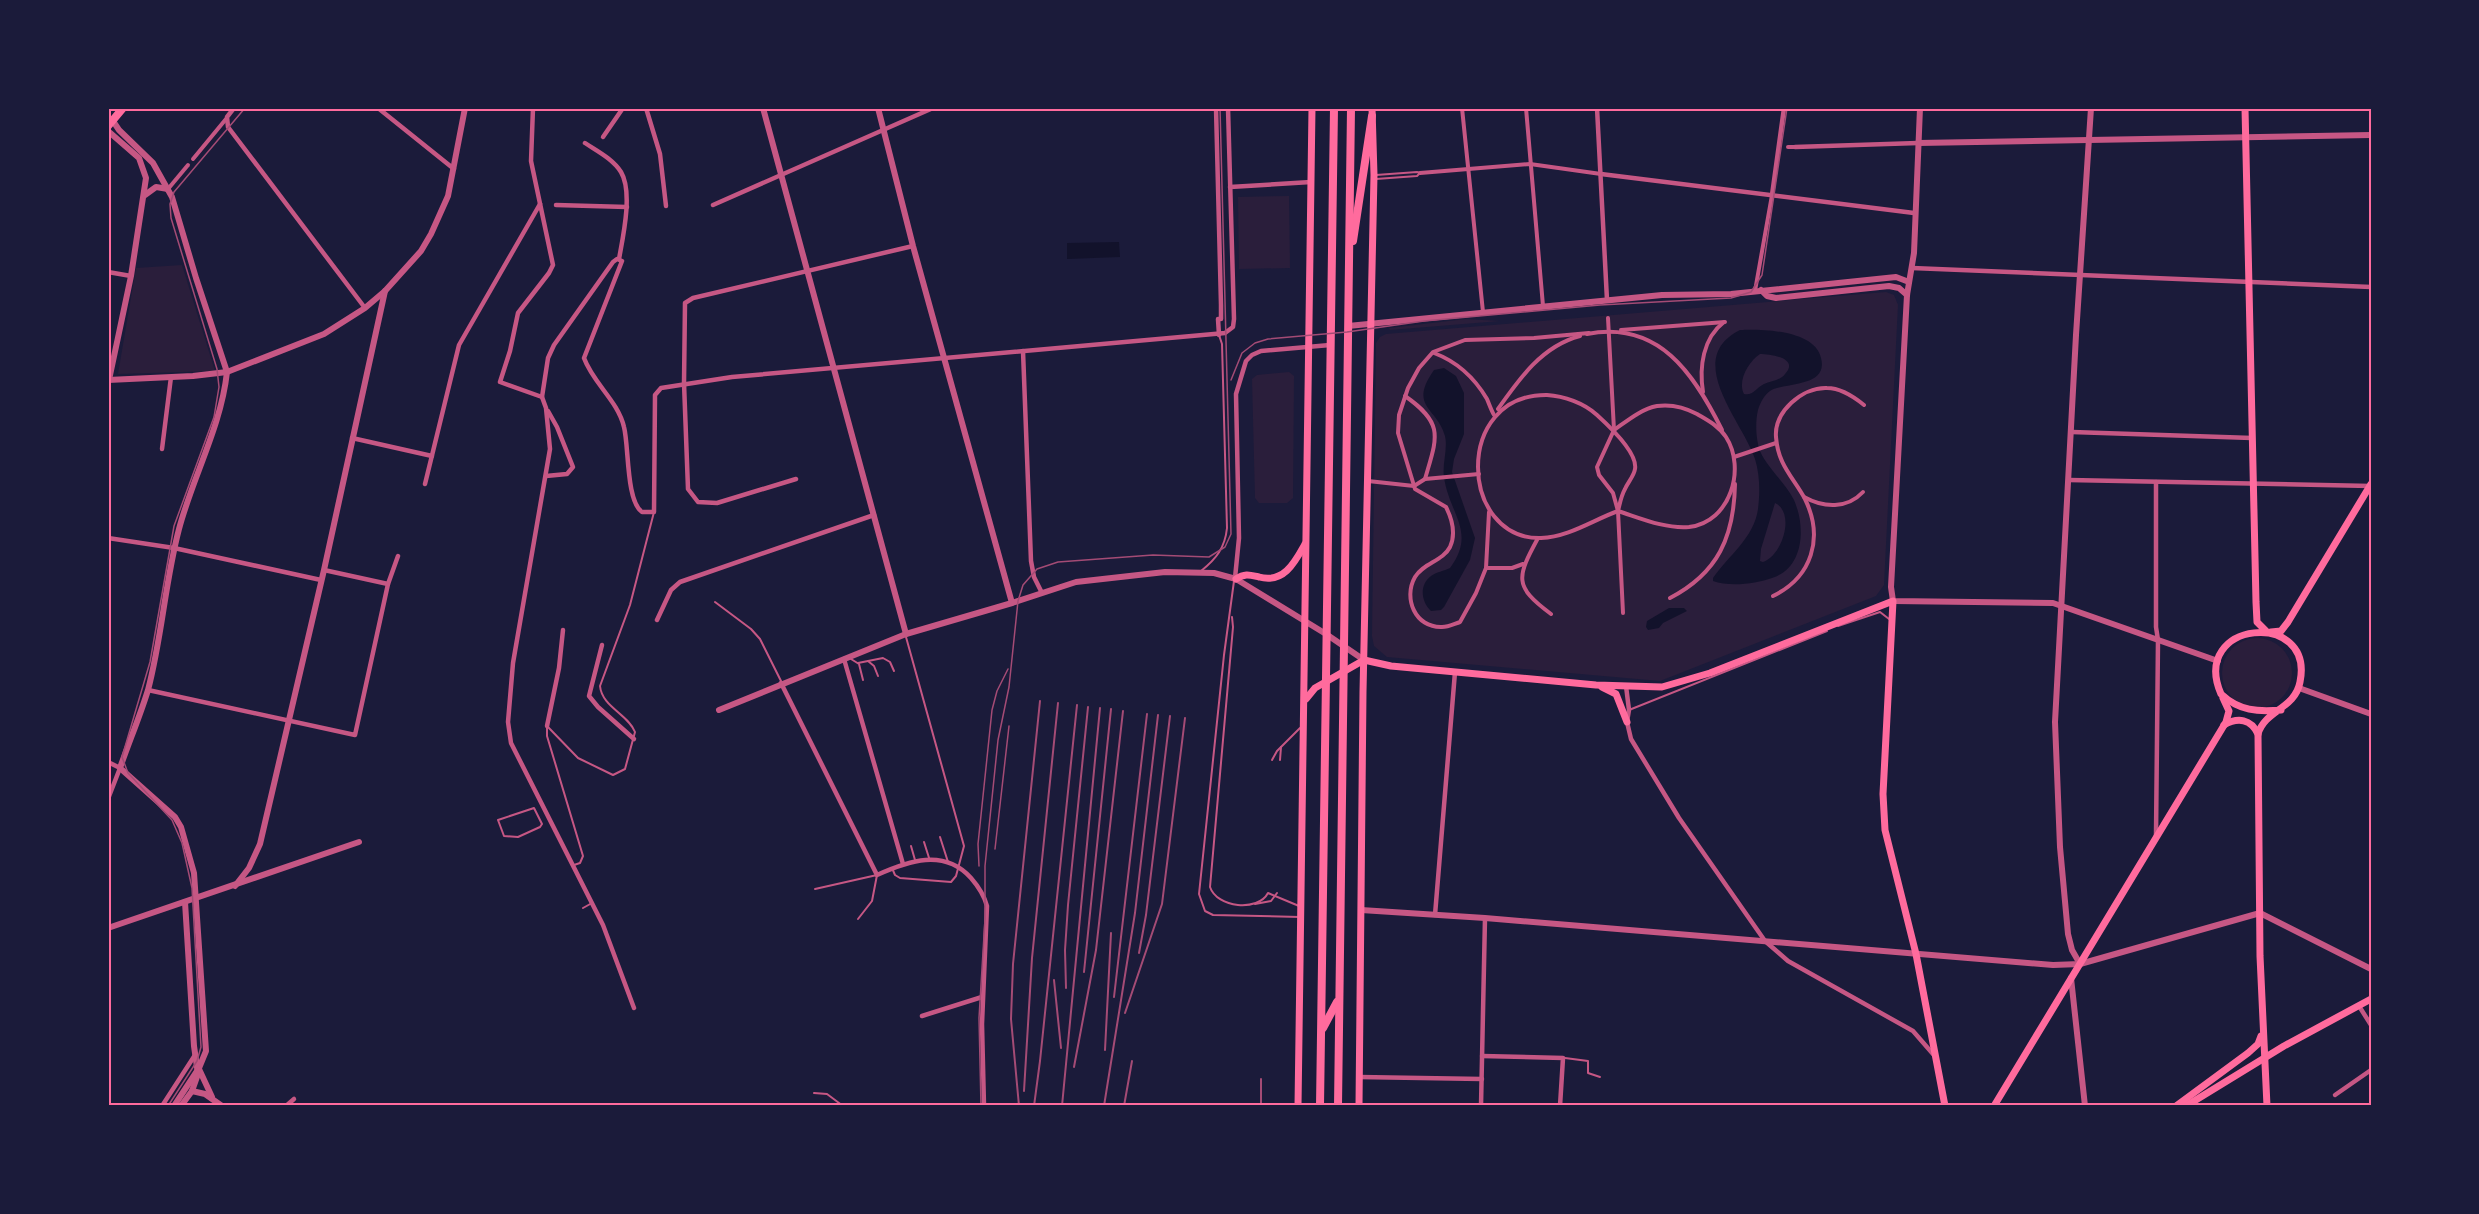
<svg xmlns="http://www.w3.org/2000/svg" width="2479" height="1214" font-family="Karla,sans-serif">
<rect width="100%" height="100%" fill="#1b1b3a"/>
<!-- green -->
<g fill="#2a1e3b">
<polygon points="1289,196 1290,268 1239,269 1238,197"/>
<polygon points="182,265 215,371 118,374 136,268"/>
<polygon points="1886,292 1894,295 1898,305 1884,585 1876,596 1660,681 1387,657 1374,646 1372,636 1376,343 1380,337 1386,334"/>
<polygon points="1466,319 1500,321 1390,330 1389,328"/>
<polygon points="1289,372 1294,376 1293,498 1287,503 1259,503 1255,498 1252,379 1257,375"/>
<circle cx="2257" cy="673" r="35"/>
</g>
<!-- water -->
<g fill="#12122b" fill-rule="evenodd">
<polygon points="1119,242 1120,257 1067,259 1067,243"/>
<path d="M1740,330C1762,329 1815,330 1821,358C1829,388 1783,382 1770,391C1764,395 1760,403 1758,410C1755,422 1756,440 1760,451C1768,469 1785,482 1794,500C1806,527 1804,568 1772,578C1756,584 1729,587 1713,581V578C1728,556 1754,538 1758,509C1760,493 1760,475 1755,459C1743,422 1682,359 1740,330ZM1760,354C1770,354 1800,358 1785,374C1781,380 1771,381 1764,384C1756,388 1753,396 1744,394C1737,381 1749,361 1760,354ZM1775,503C1796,513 1782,556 1763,562L1760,561L1761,549Z"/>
<path d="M1444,368L1456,376L1464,393V434L1454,459L1452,472L1475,538L1470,560L1444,607L1441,610L1431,611C1421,602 1419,585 1431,576C1436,572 1444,571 1450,568C1477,532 1449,514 1444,477C1442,464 1448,449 1445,436C1437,407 1408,407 1434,370Z"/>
<polygon points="1669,608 1684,608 1687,611 1663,623 1659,628 1648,630 1646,627 1647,621"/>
</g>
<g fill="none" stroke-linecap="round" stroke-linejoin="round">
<!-- service -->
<g stroke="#c65784" stroke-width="2">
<polyline points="1376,175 1417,172 1420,173 1417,176 1376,179"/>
<path d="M1201,571C1216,559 1225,548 1227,528L1222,344L1219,335"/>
<polyline points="1234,581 1224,655 1199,894 1205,911 1213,915 1300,917"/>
<polyline points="715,602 751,629 760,639 781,681"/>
<path d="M1232,617L1233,627L1210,887C1217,908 1258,912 1268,893L1299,906"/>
<polyline points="1838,626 1880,612 1889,619"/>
<polyline points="851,659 859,664 863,680"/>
<polyline points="868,661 874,666 878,676"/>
<polyline points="858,663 883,658 890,662 894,671"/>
<polyline points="1629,710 1827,631"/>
<polyline points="1272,760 1277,751 1300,728"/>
<polyline points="1280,760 1281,747"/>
<polygon points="534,808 542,824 540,827 518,837 504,836 498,820"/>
<polyline points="940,837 948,862"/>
<polyline points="924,842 930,861"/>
<polyline points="911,846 915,860"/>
<path d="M574,865L580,863L583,856L547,736V726L578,758L613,775L625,769L635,732C628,714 602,707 600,686L630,605L654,512"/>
<polyline points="892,868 895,875 900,878 951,882 956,876 964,846 906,637"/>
<polyline points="815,889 877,875 872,901 858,919"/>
<polyline points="1255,904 1271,901 1277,893"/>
<polyline points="583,908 592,903"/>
<polyline points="1565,1058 1588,1061 1588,1073 1600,1077"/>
<polyline points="814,1093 827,1094 843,1106"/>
</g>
<!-- pedestrian -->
<g stroke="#c65784" stroke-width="4">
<polyline points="1462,108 1483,312"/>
<polyline points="1526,108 1543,306"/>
<polyline points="1788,147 1795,147"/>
<polyline points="193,159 226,119"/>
<polyline points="1420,173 1530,164 1601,174"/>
<polyline points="168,189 188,165"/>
<polyline points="1755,291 1772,195"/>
<polyline points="1608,318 1614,430 1597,467 1599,475 1613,493 1618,511 1623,613"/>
<polyline points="1621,330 1725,322"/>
<path d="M1587,334C1659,320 1694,374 1722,430"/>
<path d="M1434,353C1458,362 1474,377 1487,399C1489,404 1492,412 1494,415"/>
<path d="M1703,392C1699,367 1703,338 1724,322"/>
<path d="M1405,396C1445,424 1437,437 1425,479"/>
<path d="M1498,409C1519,379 1542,346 1580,336"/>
<path d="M1614,430C1627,421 1641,409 1657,406C1672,404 1684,407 1697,414C1707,420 1719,426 1726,437C1746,468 1731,522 1689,527C1665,529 1640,518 1618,511C1593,520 1569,537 1541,538C1459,540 1453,394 1547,395C1564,396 1584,403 1597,415C1608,425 1638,453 1635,469C1634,476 1628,482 1625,489C1621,496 1620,503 1618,511"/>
<polyline points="1734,457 1776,443"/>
<polyline points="1368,481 1414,486 1425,479 1479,474"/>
<path d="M1804,497C1824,508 1847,509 1863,492"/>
<path d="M1489,512L1486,568L1476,593L1460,622C1454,624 1448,627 1442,627C1415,628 1403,598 1415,577C1423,563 1443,561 1450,547C1456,534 1452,519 1446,507L1415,489L1398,433L1399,415L1408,388L1419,368L1433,352L1465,340L1534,338L1589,333"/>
<path d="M1538,538C1517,577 1513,586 1551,614"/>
<polyline points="1486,568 1512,568 1523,564"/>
<path d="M1773,596C1812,577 1824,538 1805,499C1793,477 1778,465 1776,437C1774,412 1802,387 1827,388C1841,388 1853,396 1864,405"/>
<path d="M1670,598C1718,573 1734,537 1735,484"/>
</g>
<!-- minor -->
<g stroke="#c65784" stroke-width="4.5">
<polyline points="234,108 227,117 228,127 365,308"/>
<polyline points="378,108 454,169"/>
<polyline points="533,108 531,161 553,265 549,273 518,313 510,351 500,382 542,397"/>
<polyline points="646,108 660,154 666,206"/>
<polyline points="1216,108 1221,305 1221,319 1218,319 1219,335"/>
<polyline points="1597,108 1607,300"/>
<polyline points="603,137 623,108"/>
<path d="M585,143C597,151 613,159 621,172C633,192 623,237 619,259"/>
<polyline points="1795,147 1918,143"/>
<polyline points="1601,174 1914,213"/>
<polyline points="1230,187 1311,182"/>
<polyline points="1772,195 1784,108"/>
<polyline points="556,205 627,207"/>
<polyline points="713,205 933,108"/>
<polyline points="1912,268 2371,287"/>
<polyline points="108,272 131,276"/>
<polyline points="1023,351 1031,561 1034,577 1042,593"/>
<polyline points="108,389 109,380"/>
<polyline points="2072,432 2252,438"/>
<polyline points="352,438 432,456"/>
<polyline points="162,449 171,377"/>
<polyline points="546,476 567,474 573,467 557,427 548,411"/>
<polyline points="796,479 717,503 698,502 688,489 684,383 685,303 693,298 913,246"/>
<polyline points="2069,480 2371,486"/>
<polyline points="2156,482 2156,627 2158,640 2156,836"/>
<polyline points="425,484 459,345 540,204"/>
<polyline points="108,538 174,548 321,580"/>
<polyline points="324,570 388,584"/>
<polyline points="1235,578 1239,538 1236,394 1246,361 1252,355 1261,351 1330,345"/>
<polyline points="657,620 671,590 680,582 874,515"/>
<polyline points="602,645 589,696 598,707 634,739"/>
<polyline points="844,659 903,864"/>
<path d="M781,683L877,875C908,861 944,848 971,878C978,886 984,895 987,906L982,1024L984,1106"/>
<polyline points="1626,686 1629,710 1627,722 1631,739 1679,818 1765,941 1788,961 1913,1031 1933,1054"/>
<polyline points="148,690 355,735 388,584 398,556"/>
<polyline points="547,726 559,668 563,630"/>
<polyline points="108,762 120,768 108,799"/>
<polyline points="1435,915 1455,672"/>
<polyline points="2359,1006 2371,1025"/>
<path d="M634,1008L603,925L511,743L508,722L513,663L550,449L546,408L542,397L548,358L554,345L613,262L617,259L622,261L584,358C593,383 618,401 624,427C629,446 626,501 642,512H654L655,395L661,388L732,377L1225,333L1233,327L1234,319L1228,108"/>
<polyline points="922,1016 982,997"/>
<polyline points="1482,1056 1563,1058 1560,1106"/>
<polyline points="1359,1077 1482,1079"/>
<polyline points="2335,1095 2371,1070"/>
<polyline points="162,1106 195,1055"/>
<polyline points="286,1106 294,1099"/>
<polyline points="1481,1106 1485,918"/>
</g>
<!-- tertiary -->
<g stroke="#c65784" stroke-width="6">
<polyline points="763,108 906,634"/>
<polyline points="878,108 913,246 1012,603"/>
<polyline points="1920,108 1914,253 1907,295 1891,587 1893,601 2053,603 2218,661"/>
<path d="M113,121L119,130L153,163L172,197L196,278L227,372C221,427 193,476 179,529C165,582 162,637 148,690C140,716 129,742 120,768L175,817L181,827L194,873L206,1051L199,1068L174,1106"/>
<polyline points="108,131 139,158 146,178 131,276 109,380"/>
<polyline points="1918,143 2371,135"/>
<polyline points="145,195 156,187 168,189"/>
<polyline points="1761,290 1767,296 1776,298 1889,286 1899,288 1907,295"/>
<polyline points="1348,326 1662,295 1731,294 1896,277 1909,282"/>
<polyline points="108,380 193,376 227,372 324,334 365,308 385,291 421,251 431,234 448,196 465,108"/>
<polyline points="2299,688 2371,714"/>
<polyline points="719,710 906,634 1012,603 1076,582 1165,572 1214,573 1236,579 1326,634 1364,660"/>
<polyline points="235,886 249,868 260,844 324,570 385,291"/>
<polyline points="1361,910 1485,918 2053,965 2080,964 2260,913 2371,969"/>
<polyline points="108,928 359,842"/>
<polyline points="2080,964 2072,950 2068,934 2060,847 2055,722 2076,335 2091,108"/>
<polyline points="2071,978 2085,1106"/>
<polyline points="199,1069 212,1097"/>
<polyline points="192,1091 205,1094 222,1106"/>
<polyline points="181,1106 192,1091 198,1074 194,1046 185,902"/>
</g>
<!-- secondary -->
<g stroke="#ff6b9d" stroke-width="7">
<polyline points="2245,108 2256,602 2257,622 2266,631"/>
<path d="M1236,579C1245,573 1250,575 1259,577C1284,584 1295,562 1305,544"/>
<polyline points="2271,632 2281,631 2288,622 2371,484"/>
<polyline points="1364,660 1391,666 1596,685 1662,687 1710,673 1893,601 1883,794 1885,830 1916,954 1945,1106"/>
<polyline points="1602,687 1616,694 1627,722"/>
<polyline points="1306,699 1315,688 1364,660"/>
<path d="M2224,725C2238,717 2251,719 2258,734"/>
<polyline points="1298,1106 1312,108"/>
<polyline points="1359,1106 1363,692 1374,175 1372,108"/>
<polyline points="1994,1106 2226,722 2229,711 2223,698"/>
<polyline points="2176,1106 2248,1053 2258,1044 2261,1036"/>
<polyline points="2186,1106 2284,1046 2371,999"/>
<path d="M2267,1106L2260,956L2258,734C2265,710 2295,709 2300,682C2315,609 2189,620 2221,694C2239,711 2258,712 2281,710"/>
</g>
<!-- primary -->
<g stroke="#ff6b9d" stroke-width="8">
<polyline points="108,126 123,108"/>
<polyline points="1353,241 1372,116"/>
<polyline points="1323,1028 1337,1002"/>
<polyline points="1320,1106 1334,108"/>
<polyline points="1338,1106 1351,108"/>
</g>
<!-- tram -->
<g stroke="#a44b75" stroke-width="1.5">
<polyline points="1231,380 1242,353 1255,343 1268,339 1347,332 1424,321 1600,305 1731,298 1751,292 1762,275 1787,108"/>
<polyline points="995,849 1009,726"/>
<polyline points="979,866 978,844 992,710 997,691 1008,669"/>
<polyline points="168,1106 197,1061 201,1047 192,888 182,843 172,820 128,773 122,757 150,662 174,526 214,417 219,387 217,369 171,218 170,204 174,192 245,108"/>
<polyline points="981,1106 979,1018 985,919 985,866 998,740 1009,687 1018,601 1023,585 1037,569 1058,562 1153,555 1209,557 1225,547 1231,534 1220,108"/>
</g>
<!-- rail -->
<g stroke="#a44b75" stroke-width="2">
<polyline points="1139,953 1146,915 1170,716"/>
<polyline points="1084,972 1111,709"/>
<polyline points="1054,980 1061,1048"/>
<polyline points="1066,988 1065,950 1068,905 1088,707"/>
<polyline points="1114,997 1147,714"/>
<polyline points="1125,1013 1162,904 1185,718"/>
<polyline points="1105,1050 1111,933"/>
<polyline points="1074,1067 1096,950 1123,711"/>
<polyline points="1024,1091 1032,958 1058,703"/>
<polyline points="1019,1106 1011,1019 1013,964 1040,701"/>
<polyline points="1034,1106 1040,1061 1077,705"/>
<polyline points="1062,1106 1100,708"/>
<polyline points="1104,1106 1135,913 1158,715"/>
<polyline points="1124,1106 1132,1061"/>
<polyline points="1261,1106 1261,1079"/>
</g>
</g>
<!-- border -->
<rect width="2479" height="1214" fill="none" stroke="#1b1b3a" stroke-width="219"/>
<rect x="110" y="110" width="2260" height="994" fill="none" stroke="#ff6b9d" stroke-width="2"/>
</svg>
